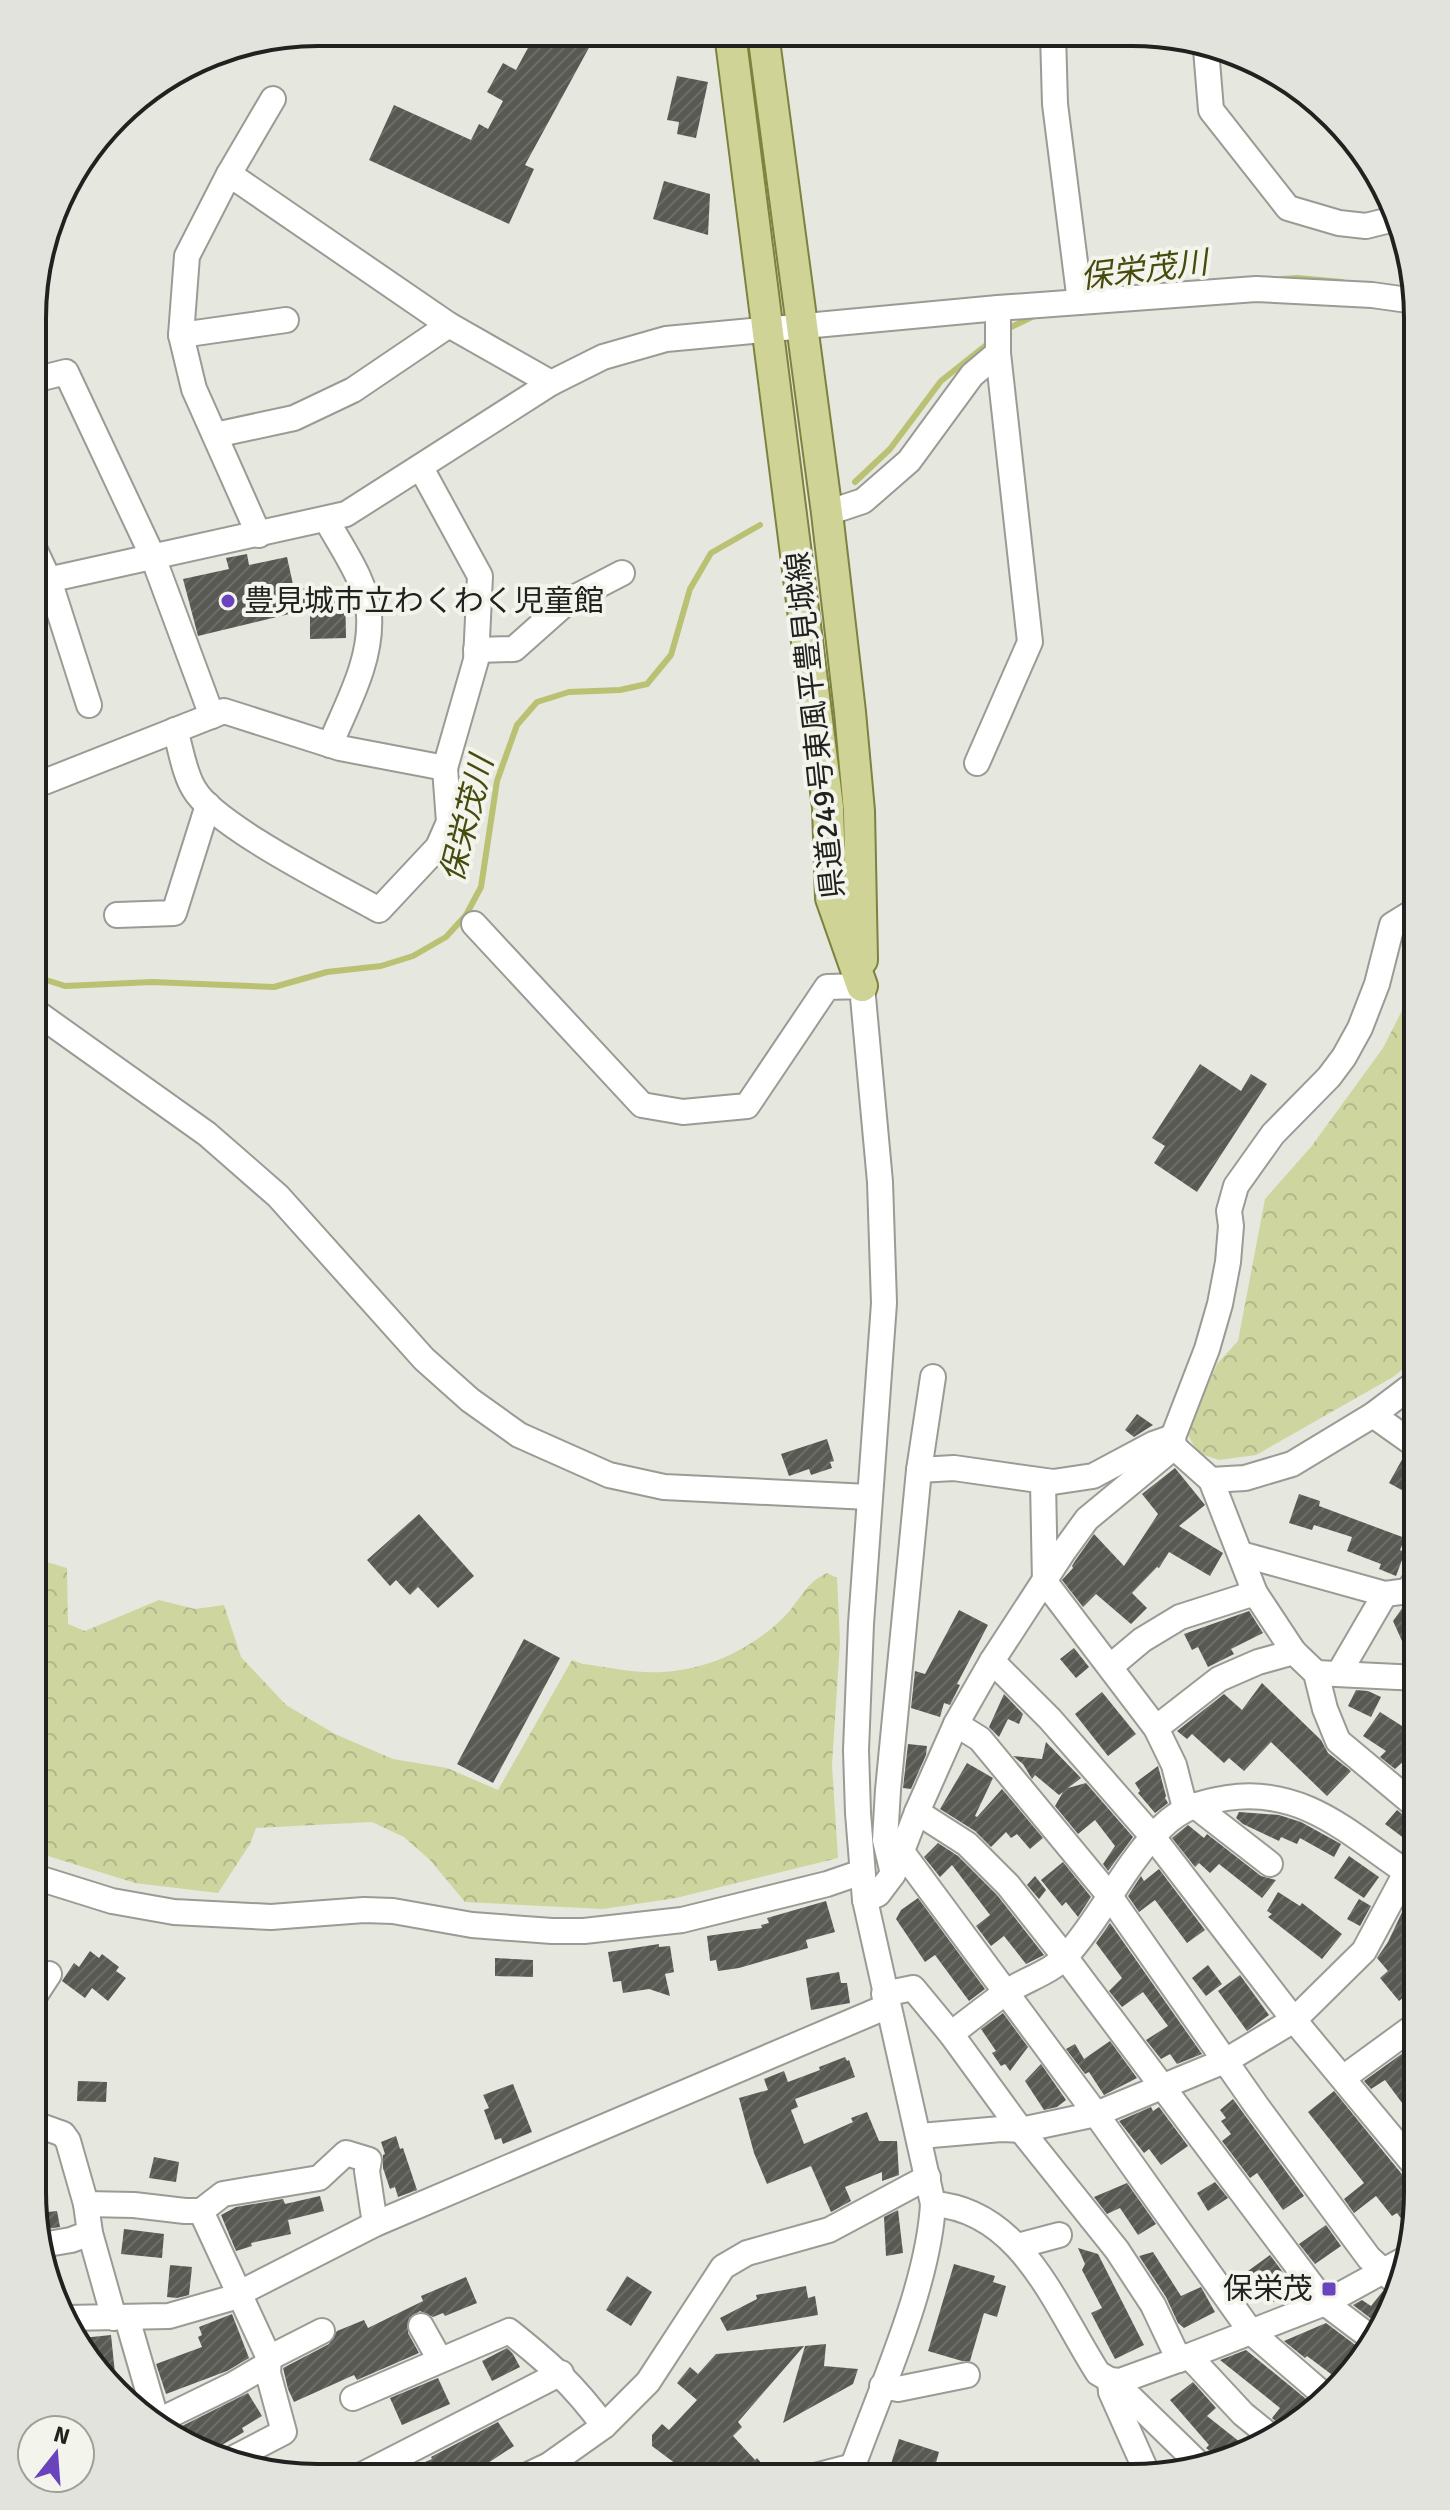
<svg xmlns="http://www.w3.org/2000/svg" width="1450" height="2510" font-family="Signika,'Noto Sans JP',sans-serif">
<defs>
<pattern id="forest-crowns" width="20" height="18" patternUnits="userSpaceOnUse" patternTransform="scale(2)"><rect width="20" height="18" fill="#cfd59f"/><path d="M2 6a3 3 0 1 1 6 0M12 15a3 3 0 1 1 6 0" fill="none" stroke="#b1b788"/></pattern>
<pattern id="building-hatch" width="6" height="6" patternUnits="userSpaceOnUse" patternTransform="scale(2)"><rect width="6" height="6" fill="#585953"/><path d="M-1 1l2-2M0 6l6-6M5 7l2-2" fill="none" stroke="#6c6d68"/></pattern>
</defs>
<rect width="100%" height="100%" fill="#e6e7df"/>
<!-- forest -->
<g fill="url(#forest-crowns)">
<polygon points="1418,979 1418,1357 1393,1377 1256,1455 1219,1460 1198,1453 1187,1433 1217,1364 1238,1341 1265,1199 1311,1147 1383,1048"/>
<path d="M33,1558L67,1568L68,1624L85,1631L159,1600L195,1609L224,1605L241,1657L286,1705L335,1734L393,1759L447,1768L498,1790L572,1660L583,1664C608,1667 638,1674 663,1672C708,1669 747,1651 780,1621C799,1604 803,1584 827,1573L837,1578L840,1642L832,1765L838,1858L676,1898L603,1909L465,1902L430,1860L404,1837L372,1822L256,1828L250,1844L218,1893L135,1883L32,1851Z"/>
</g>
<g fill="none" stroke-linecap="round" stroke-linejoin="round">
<!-- stream -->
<g stroke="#bac172" stroke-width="6">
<polyline points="1282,279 1297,278 1342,282"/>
<polyline points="1005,330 1034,316"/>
<polyline points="855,482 890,449 941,381 990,342"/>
<polyline points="34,976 65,986 152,982 274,987 327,972 381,966 413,956 446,937 466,915 481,887 497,781 517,725 537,702 569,692 620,690 647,684 671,655 690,589 711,553 760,525"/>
</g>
</g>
<!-- building -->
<g fill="url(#building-hatch)">
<polygon points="536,33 597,33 525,165 534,169 509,224 369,160 394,105 471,140 479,124 488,129 503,101 487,92 503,63 516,70"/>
<polygon points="677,76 708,82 696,138 677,134 679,122 667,120"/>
<polygon points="664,181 710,194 708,235 653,219"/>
<polygon points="247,554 249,565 287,557 294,589 345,588 346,638 310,639 310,609 198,636 183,579 229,569 226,558"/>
<polygon points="1200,1064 1241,1091 1251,1074 1267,1084 1197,1192 1154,1163 1165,1146 1152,1138"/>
<polygon points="1137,1414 1153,1425 1134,1437 1125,1430"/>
<polygon points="827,1439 834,1461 830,1462 832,1468 811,1475 809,1469 789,1476 781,1454"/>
<polygon points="1404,1456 1418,1462 1418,1499 1389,1483"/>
<polygon points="1175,1468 1205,1505 1179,1526 1223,1553 1210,1576 1169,1552 1159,1568 1157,1567 1132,1593 1147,1608 1131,1624 1096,1594 1083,1607 1062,1580 1073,1568 1072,1566 1075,1561 1094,1534 1124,1566 1158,1514 1142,1494"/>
<polygon points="1299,1494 1320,1501 1319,1506 1405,1538 1400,1550 1405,1552 1396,1576 1379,1569 1381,1564 1347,1551 1352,1537 1314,1525 1312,1530 1289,1523"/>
<polygon points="419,1514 474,1576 438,1608 418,1587 410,1595 396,1580 390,1586 367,1560"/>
<polygon points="1418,1602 1418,1645 1407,1638 1402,1641 1393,1621 1403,1607"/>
<polygon points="959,1610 988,1625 957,1684 960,1685 950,1705 944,1703 940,1717 911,1708 915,1671 925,1674"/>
<polygon points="1249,1611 1263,1633 1231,1649 1234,1654 1208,1667 1198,1647 1192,1650 1184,1634"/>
<polygon points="524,1639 560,1658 493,1783 457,1764"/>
<polygon points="1074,1648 1089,1667 1076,1678 1060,1659"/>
<polygon points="1262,1683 1321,1740 1328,1753 1351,1771 1327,1796 1271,1742 1244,1771 1229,1758 1224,1763 1192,1734 1187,1739 1177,1731 1224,1694 1242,1710"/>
<polygon points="1356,1690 1368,1691 1381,1697 1371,1717 1348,1706"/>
<polygon points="1102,1692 1136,1734 1108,1756 1075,1714"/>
<polygon points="1004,1694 1023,1714 1019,1724 1008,1719 999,1737 989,1727"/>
<polygon points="1418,1708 1418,1768 1406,1759 1395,1769 1380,1757 1386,1751 1363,1736 1380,1712 1402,1726"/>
<polygon points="1046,1742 1081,1778 1068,1788 1086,1783 1133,1837 1108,1871 1103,1864 1115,1846 1095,1820 1078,1834 1055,1806 1063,1792 1059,1795 1035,1775 1032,1779 1023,1764 1013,1756 1042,1759"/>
<polygon points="908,1744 927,1746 926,1755 911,1789 903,1788"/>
<polygon points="967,1763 993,1778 975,1816 977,1817 1002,1789 1043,1838 1030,1849 1017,1834 1011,1838 1006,1832 991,1847 975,1831 940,1809"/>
<polygon points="1158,1766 1166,1796 1165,1798 1168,1803 1155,1813 1138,1793 1140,1791 1135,1783"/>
<polygon points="1397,1810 1408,1819 1417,1822 1405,1839 1385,1824"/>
<polygon points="1239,1812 1279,1815 1301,1822 1341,1844 1334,1857 1300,1838 1297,1844 1281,1837 1279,1841 1243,1824 1236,1818"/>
<polygon points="1188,1825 1204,1838 1207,1834 1261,1876 1276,1880 1262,1898 1219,1864 1210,1873 1199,1863 1195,1867 1172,1838"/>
<polygon points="938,1843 958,1856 997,1895 1044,1955 1026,1964 1004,1936 991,1946 976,1926 990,1915 952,1865 940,1877 924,1857"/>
<polygon points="1349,1856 1379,1877 1364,1898 1334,1878"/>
<polygon points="1063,1862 1091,1897 1078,1917 1066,1902 1062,1906 1041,1880"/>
<polygon points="1159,1869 1205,1930 1187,1943 1155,1900 1139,1912 1128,1896 1141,1876 1144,1881"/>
<polygon points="1035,1876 1046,1890 1039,1899 1027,1885"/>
<polygon points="1278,1892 1300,1906 1302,1903 1342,1934 1322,1959 1268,1917 1272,1914 1267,1911"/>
<polygon points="918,1898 985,1989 969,2001 935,1955 925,1962 896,1919 901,1910"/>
<polygon points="1359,1899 1371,1906 1360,1926 1347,1919"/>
<polygon points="826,1901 835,1932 806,1940 808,1948 739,1968 718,1971 716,1960 710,1961 707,1936 762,1928 761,1925 769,1923 767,1918"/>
<polygon points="1405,1906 1417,1912 1417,1987 1399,2001 1380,1978 1388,1971 1377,1958 1388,1942"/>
<polygon points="1110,1923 1202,2054 1177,2064 1170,2054 1161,2059 1146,2040 1168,2026 1143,1992 1122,2007 1109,1991 1122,1978 1096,1943"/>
<polygon points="659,1944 659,1947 670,1946 674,1972 665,1974 670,1996 649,1989 623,1993 621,1981 613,1982 608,1952"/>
<polygon points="90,1951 99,1958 102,1954 119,1967 116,1971 126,1978 108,2001 92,1988 85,1998 62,1981 74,1963 79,1967"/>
<polygon points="495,1958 533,1960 533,1977 495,1976"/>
<polygon points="1208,1965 1222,1984 1206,1996 1192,1978"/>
<polygon points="839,1972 841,1983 847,1983 850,2003 811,2010 806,1978"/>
<polygon points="1240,1975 1269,2015 1247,2031 1218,1991"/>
<polygon points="1003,2013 1028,2047 1010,2071 1005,2064 1001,2066 992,2053 996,2051 981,2029"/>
<polygon points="1110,2041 1137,2078 1104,2095 1089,2072 1085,2074 1066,2049 1075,2044 1084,2059"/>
<polygon points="1410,2048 1414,2053 1417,2051 1417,2123 1385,2080 1371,2089 1364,2081"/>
<polygon points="845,2057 847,2061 849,2060 855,2077 795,2099 798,2107 791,2110 804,2144 853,2122 851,2118 867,2112 879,2141 897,2141 899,2175 882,2181 882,2172 845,2187 851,2201 831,2212 811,2166 767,2184 754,2153 739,2098 768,2090 764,2079 784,2071 788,2082 820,2070 819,2067"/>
<polygon points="1041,2064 1066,2100 1057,2107 1044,2110 1025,2081"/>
<polygon points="78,2081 107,2082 106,2102 77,2101"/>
<polygon points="513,2084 532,2132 503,2144 501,2138 495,2140 484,2110 489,2108 483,2095"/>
<polygon points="1334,2091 1405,2178 1417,2183 1416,2216 1406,2225 1397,2213 1392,2216 1376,2196 1354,2213 1344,2199 1364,2183 1308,2112"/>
<polygon points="1233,2099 1304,2196 1283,2210 1257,2173 1250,2178 1222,2141 1231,2134 1221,2121 1226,2118 1220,2110"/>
<polygon points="1151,2107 1153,2111 1159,2107 1188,2146 1161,2165 1149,2149 1144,2153 1119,2121"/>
<polygon points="396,2136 400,2149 403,2148 417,2190 398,2197 395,2187 390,2189 383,2168 383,2155 385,2154 381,2142"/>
<polygon points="154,2157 179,2162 176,2182 149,2178"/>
<polygon points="1215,2182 1228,2198 1208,2211 1197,2193"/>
<polygon points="1127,2183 1156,2224 1138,2235 1120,2208 1107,2214 1094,2197"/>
<polygon points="320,2196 324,2211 288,2220 291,2234 251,2243 252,2246 236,2251 221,2215 236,2207 283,2199 285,2204"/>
<polygon points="898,2210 903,2253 886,2256 884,2217"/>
<polygon points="57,2211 60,2227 40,2230 38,2213"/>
<polygon points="1326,2225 1341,2246 1315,2264 1299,2244"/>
<polygon points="124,2229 164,2234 162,2258 121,2254"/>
<polygon points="1078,2248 1098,2254 1144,2345 1115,2359 1091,2313 1102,2308 1082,2270 1085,2264"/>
<polygon points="1153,2252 1181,2296 1201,2287 1215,2312 1184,2328 1178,2323 1166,2297 1139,2256"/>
<polygon points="1270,2255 1294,2287 1272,2303 1248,2271"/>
<polygon points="954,2264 995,2276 993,2282 1006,2286 997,2317 984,2313 970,2361 962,2361 928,2351"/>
<polygon points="170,2265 192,2267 189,2295 177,2298 167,2297"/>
<polygon points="627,2276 652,2292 631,2326 606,2310"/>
<polygon points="466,2277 477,2303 445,2316 443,2313 433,2317 420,2311 409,2318 408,2333 419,2353 357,2380 354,2375 294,2402 288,2389 283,2368 329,2344 337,2331 364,2320 368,2328 423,2301 421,2296"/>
<polygon points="806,2286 808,2298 815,2296 818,2315 727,2331 720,2318 757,2299 756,2295"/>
<polygon points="1383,2291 1397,2300 1382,2327 1353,2305 1362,2300 1371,2306"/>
<polygon points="232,2314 249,2358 227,2371 166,2394 156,2364 202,2347 198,2337 202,2335 199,2327"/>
<polygon points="1326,2323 1362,2350 1339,2380 1307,2356 1305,2358 1284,2341"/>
<polygon points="111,2335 116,2383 82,2338"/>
<polygon points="826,2344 824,2366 858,2369 853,2384 783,2423 805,2346"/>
<polygon points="804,2346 738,2422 742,2427 733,2436 755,2460 757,2458 773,2477 668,2477 680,2467 652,2446 652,2435 662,2424 669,2430 697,2400 677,2383 690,2367 698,2374 716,2354"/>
<polygon points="507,2348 513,2354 520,2367 492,2381 482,2361"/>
<polygon points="1246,2350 1311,2403 1281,2426 1272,2418 1280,2408 1220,2360"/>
<polygon points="438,2378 450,2404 402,2425 390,2398"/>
<polygon points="1193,2382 1216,2408 1207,2416 1250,2450 1241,2456 1221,2460 1206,2448 1209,2445 1170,2400"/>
<polygon points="248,2393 262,2416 242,2428 244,2432 215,2449 172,2431"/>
<polygon points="498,2422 514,2446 485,2465 457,2476 393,2476 432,2459 431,2457"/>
<polygon points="899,2439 939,2452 932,2477 905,2477 907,2472 890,2467"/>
</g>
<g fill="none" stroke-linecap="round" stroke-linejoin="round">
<defs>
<g id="minor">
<polyline points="1053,34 1055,104 1080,302"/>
<polyline points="1206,49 1211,110 1288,208 1339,223 1366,226 1398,218"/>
<polyline points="229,174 273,99"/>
<polyline points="181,335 286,320"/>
<polyline points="34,380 66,372 153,557 212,716"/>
<polyline points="215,435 294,418 353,390 449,325"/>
<polyline points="827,513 863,501 909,461 972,375 998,353 998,308"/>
<path d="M326,519C341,547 367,582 369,615C372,661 347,704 330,745"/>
<polyline points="259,535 194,389 181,335 187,256 229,174 449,325 551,383"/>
<polyline points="34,548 49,580 89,705"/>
<polyline points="34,583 346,514 551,383 603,357 666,339 998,308 1256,289 1372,295 1415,301"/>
<polyline points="476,650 514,649 568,601 622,573"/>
<path d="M175,730C181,749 184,773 194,789C215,826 338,887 379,910L438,847L449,822L445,768"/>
<polyline points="977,763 1030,642 998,353"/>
<polyline points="34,786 224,711 340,748 445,768 476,660 480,576 421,468"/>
<polyline points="117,915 174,913 208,805"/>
<path d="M474,924L642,1105L683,1112L747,1106L827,987L862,986L880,1182L884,1303L861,1624L856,1750L858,1813L865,1900L933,2204C928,2290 878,2394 849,2477"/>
<polyline points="33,1010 207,1134 278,1196 424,1359 470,1400 519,1435 609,1475 664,1487 869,1497"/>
<polyline points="1373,1415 1418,1447"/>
<polyline points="1174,1447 1211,1480 1245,1478 1292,1464 1373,1415 1418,1381"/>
<polyline points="919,1470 954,1468 1053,1482 1093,1476 1153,1444 1173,1437"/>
<polyline points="1211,1480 1255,1593 1294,1652 1316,1673 1325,1709 1338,1741 1417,1807"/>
<polyline points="1043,1482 1045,1582 1156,1728 1174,1765 1185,1808"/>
<polyline points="1241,1554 1385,1594 1408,1591 1418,1576"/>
<polyline points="992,1661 1050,1719 1153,1837 1294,2020 1417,2168"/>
<polyline points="1111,1666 1142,1640 1180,1617 1255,1593"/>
<polyline points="1316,1673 1418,1678"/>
<polyline points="1339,1673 1385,1594"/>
<polyline points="956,1724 980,1739 1109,1895 1256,2105 1369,2258 1400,2286"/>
<polyline points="1156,1728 1219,1679 1258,1662 1294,1652"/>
<polyline points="1194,1805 1270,1864"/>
<polyline points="917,1812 967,1844 1008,1885 1065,1957 1325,2303 1374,2340"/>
<polyline points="902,1852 1096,2114 1251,2332 1323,2394"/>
<polyline points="893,1874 885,1840 888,1790 919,1470 933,1377"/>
<polyline points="32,1876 112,1901 174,1912 271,1917 364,1910 393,1911 472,1925 552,1931 584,1931 682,1920 827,1884 862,1872"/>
<polyline points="865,1900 878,1894 893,1874 917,1812 956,1724 992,1661 1063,1552 1087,1519 1174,1447 1173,1437 1207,1349 1220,1304 1228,1262 1231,1226 1229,1211 1236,1186 1273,1134 1329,1077 1344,1057 1360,1028 1377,984 1392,925 1418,909"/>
<polyline points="884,1994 913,1988 951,2034 1021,2130 1117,2250 1153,2305 1179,2360"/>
<polyline points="32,2000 49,1974"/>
<path d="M951,2034C969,2020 987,2006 1005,1993C1024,1980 1052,1972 1067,1955C1102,1916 1124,1865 1162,1827C1181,1808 1201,1802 1227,1798C1308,1786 1355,1840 1417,1879"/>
<polyline points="1343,2078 1417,2024"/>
<polyline points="32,2123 63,2134 68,2141 86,2204 134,2205 185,2211 201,2211 269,2358 268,2373 284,2432 236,2457"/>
<polyline points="920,2136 1001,2129 1021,2130 1096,2114 1227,2060 1294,2020 1364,1951 1417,1852"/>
<polyline points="86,2204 90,2233 114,2318"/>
<path d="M933,2204C1022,2210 1056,2308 1098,2373L1110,2380L1120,2381L1189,2356L1325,2303L1407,2258"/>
<polyline points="201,2211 223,2194 319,2178 346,2153 369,2160 367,2171 375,2224"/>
<polyline points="42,2245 71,2240 90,2233"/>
<polyline points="1018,2246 1059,2235"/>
<polyline points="66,2318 169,2316 228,2299 375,2224 888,2006"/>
<polyline points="127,2318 158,2425"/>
<polyline points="421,2326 440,2360"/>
<polyline points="1189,2356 1243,2414 1269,2435"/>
<polyline points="269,2358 322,2331"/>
<polyline points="1110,2380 1111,2392 1148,2475"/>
<polyline points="1120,2381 1125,2392 1200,2465"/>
<polyline points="882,2386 898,2389 967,2375"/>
<path d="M353,2398L509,2331C549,2363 573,2384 604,2426"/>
<polyline points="154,2423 234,2384 268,2364"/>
<polyline points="360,2476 561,2373"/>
<polyline points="526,2476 549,2465 604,2426 648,2382 723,2267 747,2253 829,2230 928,2177"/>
<polyline points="811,2477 853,2466"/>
</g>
<g id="major">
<polyline points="730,33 828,807 831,898 862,986"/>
<polyline points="763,33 827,513 850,712 859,811 862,960"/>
</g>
</defs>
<!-- minor casing -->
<use href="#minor" stroke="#9a9b94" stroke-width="28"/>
<!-- major casing -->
<use href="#major" stroke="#7d823f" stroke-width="34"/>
<!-- minor -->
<use href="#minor" stroke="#fff" stroke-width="24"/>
<!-- major -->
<use href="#major" stroke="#cfd396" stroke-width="30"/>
</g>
<!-- markers -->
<g fill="#6944bc" stroke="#f3f4ec" stroke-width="3">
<circle cx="228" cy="601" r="8"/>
<rect x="1321" y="2281" width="16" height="16" rx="4"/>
</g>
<g text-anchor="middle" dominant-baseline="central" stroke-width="8" stroke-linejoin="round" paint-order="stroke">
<!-- poi labels -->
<g font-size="30" fill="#21221f" stroke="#f3f4ec" text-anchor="start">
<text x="244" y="601">豊見城市立わくわく児童館</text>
<text x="1313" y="2289" text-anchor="end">保栄茂</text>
</g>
<!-- street labels -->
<g font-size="30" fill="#21221f" stroke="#f3f4ec">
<text transform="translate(816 725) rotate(-96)">県道249号東風平豊見城線</text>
</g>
<!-- water labels -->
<g font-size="32" font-style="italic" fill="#484b0e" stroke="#f3f4ec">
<text transform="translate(1144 270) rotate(-7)">保栄茂川</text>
<text transform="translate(467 819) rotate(-76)">保栄茂川</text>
</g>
</g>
<!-- crop -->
<path d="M0 0H1450V2510H0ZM318 46H1132A272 272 0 0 1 1404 318V2192A272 272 0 0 1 1132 2464H318A272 272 0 0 1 46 2192V318A272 272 0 0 1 318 46Z" fill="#e2e3dc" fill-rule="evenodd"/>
<path fill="none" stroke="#21221f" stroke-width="4" d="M318 46H1132A272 272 0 0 1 1404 318V2192A272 272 0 0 1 1132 2464H318A272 272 0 0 1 46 2192V318A272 272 0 0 1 318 46Z"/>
<!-- north arrow -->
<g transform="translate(56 2454) rotate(17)"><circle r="38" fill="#f3f4ec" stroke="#9fa09a" stroke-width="2"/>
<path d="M0-6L14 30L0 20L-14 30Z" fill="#6944bc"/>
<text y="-12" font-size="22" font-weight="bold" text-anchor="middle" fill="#21221f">N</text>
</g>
</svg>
